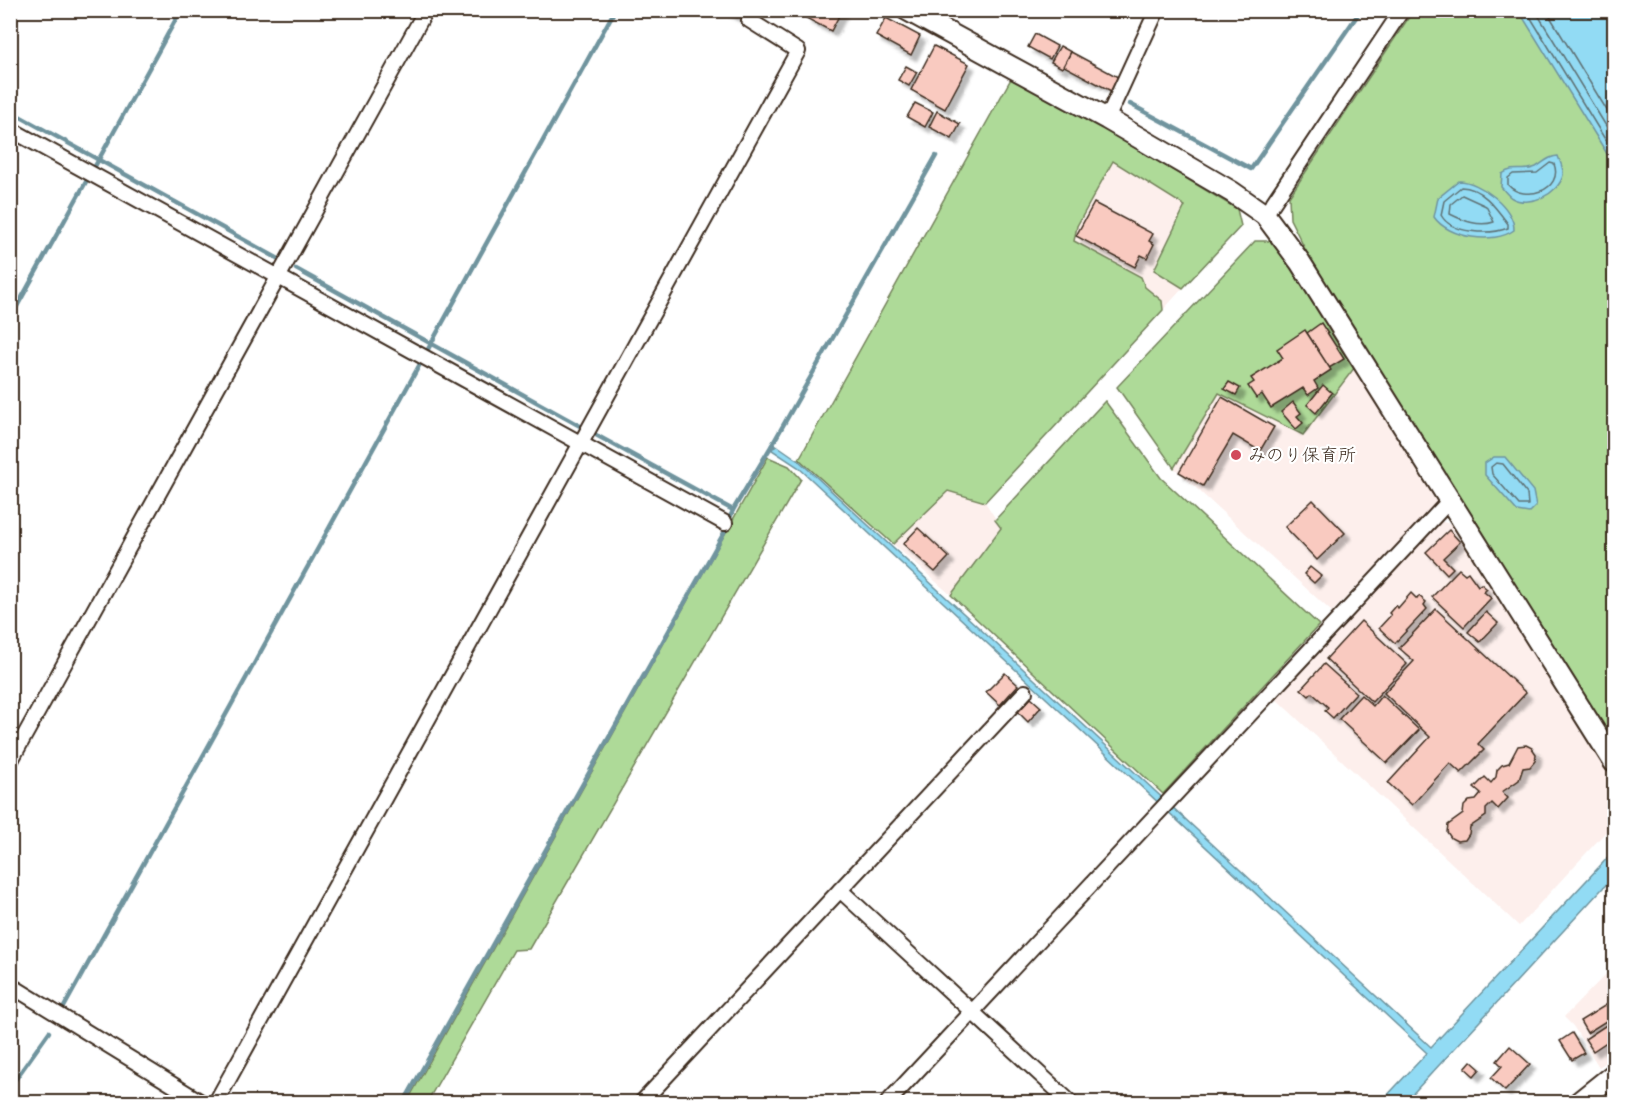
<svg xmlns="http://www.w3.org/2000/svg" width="1625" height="1113" font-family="'Comic Neue','Klee One',sans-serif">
<defs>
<filter id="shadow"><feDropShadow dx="5.5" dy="5.5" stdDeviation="1.5" flood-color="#0004"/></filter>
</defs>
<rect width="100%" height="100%" fill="#fff"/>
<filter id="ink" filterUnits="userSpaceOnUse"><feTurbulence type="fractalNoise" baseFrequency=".0167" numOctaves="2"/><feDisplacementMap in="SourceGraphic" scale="12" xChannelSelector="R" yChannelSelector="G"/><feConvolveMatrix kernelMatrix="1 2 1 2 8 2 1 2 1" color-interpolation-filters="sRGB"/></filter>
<g filter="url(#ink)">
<!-- built -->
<g fill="#fdefec">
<polygon points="1113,160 1185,206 1154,270 1183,288 1163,310 1162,301 1145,287 1074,241 1077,226"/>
<polygon points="1355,367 1439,500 1332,612 1174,468 1219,393 1303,435"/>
<polygon points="948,491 985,502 1001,527 951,595 893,544"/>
<polygon points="1439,521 1451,524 1614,782 1614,823 1519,926 1274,697"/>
<polygon points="1614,966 1614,1057 1599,1067 1573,1026 1564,1017"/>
</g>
<!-- green -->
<g fill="#aeda98" stroke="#74825b" stroke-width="1.5">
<polygon points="1413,11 1614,11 1614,750 1307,253 1290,219 1289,197"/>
<polygon points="1012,77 1106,130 1237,209 1241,226 1183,288 1154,270 1185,206 1113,161 1077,226 1074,241 1141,277 1145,287 1162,301 1163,310 985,502 948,491 893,544 799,459"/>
<polygon points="1255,241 1272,241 1301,276 1355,367 1303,435 1219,393 1174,468 1117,387"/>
<polygon points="1105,401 1161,478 1319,625 1163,794 951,595 1001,528 995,520"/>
<polygon points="768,457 789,466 801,479 529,949 514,950 427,1102 407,1102"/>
</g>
<!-- water -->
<g fill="#92dbf4" stroke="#6f949e" stroke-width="1.5">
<polygon points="1519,11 1614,11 1614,165"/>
<path d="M1558,156C1560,162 1564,169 1563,175C1559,194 1529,208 1512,198C1508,196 1504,190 1501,187L1502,174C1515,165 1523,173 1536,167C1545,162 1547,157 1558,156Z"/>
<path d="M1459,181C1480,181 1515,208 1514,230C1494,245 1448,238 1434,217L1438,198Z"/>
<polygon points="775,444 798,460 1431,1047 1614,851 1614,876 1405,1102 1381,1102 1427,1053 798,467 772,450"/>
<polygon points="1494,457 1505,457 1533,491 1536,506 1529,513 1517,511 1485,475 1485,463"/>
</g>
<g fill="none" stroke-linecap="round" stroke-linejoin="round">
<!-- shore -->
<g stroke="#5e7174" stroke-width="1.5">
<polyline points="1526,10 1614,154"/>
<polyline points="1535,10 1614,139"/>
<polyline points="1546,10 1614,122"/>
<path d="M1550,163L1554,164C1564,190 1524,203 1508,185V178L1513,174L1537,173Z"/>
<path d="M1461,187C1482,187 1497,209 1508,224V228C1490,235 1451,234 1441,215L1444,201Z"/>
<path d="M1462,195L1486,206L1494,222C1479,227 1464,221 1450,214L1451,204Z"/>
<polygon points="1496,463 1503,464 1527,494 1528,505 1519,505 1492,474 1491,467"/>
</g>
<!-- stream -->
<g stroke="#6f949e" stroke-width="4.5">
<polyline points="1130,104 1251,169 1361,10"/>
<polyline points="10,111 277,258"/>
<polyline points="94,168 181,10"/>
<polyline points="296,269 580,426"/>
<polyline points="10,319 87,180"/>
<polyline points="427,351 615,10"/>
<polyline points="596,435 733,510 772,445 774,446"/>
<polyline points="772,445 936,156"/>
<polyline points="64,1007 420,364"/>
<polyline points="10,1087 49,1032"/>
<polyline points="404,1102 725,531 733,510"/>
</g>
</g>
<!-- building -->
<g fill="#f9cac0" stroke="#3b2a1e" stroke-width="1.5" filter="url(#shadow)">
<polygon points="723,10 740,10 737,17"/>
<polygon points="810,10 842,10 831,31 806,18"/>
<polygon points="886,18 920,36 911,55 876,36"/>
<polygon points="1035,34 1057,46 1050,59 1028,47"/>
<polygon points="934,46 969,64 945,109 911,90"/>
<polygon points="1060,46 1071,52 1062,68 1051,62"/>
<polygon points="1071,52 1118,77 1111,91 1064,66"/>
<polygon points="906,66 917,72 909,86 898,80"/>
<polygon points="915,103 933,112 925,127 907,117"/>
<polygon points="937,111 960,124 952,139 929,127"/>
<polygon points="1094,203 1153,234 1149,241 1154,244 1147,258 1141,255 1135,267 1076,236"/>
<polygon points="1321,323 1344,359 1329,368 1307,333"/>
<polygon points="1305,330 1331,370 1314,381 1318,388 1308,395 1303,388 1271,408 1262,394 1256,398 1248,386 1254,382 1251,378 1283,358 1277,349"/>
<polygon points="1229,382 1240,388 1236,395 1224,389"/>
<polygon points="1323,385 1332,393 1316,413 1307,405"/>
<polygon points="1222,397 1274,427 1260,451 1233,435 1203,486 1179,472"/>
<polygon points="1293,402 1301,413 1297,416 1303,423 1296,429 1281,412"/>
<polygon points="1313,500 1345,533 1317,560 1285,527"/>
<polygon points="918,528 949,557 935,572 903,544"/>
<polygon points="1449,530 1460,542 1443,558 1453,568 1447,574 1426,552"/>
<polygon points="1310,567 1321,576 1314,583 1304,574"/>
<polygon points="1459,569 1465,574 1468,572 1478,586 1481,584 1487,589 1484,592 1491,598 1464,627 1432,597"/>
<polygon points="1411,593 1417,599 1419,596 1426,602 1424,605 1427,609 1395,643 1379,628 1391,615 1389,613 1396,605 1398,608"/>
<polygon points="1436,609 1526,693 1478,744 1484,750 1461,773 1450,763 1412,805 1388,783 1430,737 1384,693 1414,661 1399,648"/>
<polygon points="1486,612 1498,623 1480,642 1468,632"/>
<polygon points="1361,621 1407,664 1372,702 1326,659"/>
<polygon points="1324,664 1356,693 1333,718 1325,711 1328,707 1312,693 1309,696 1301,689"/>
<polygon points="1005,673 1018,685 1000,705 986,692"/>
<polygon points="1361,695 1373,706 1382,695 1419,730 1387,763 1339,719"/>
<polygon points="1031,698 1041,707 1028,722 1018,712"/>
<polygon points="1526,745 1532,748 1536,754 1535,761 1530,767 1523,768 1519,780 1502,792 1508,798 1498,809 1492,803 1486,809 1486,816 1470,827 1469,834 1465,840 1457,841 1451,838 1447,832 1448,825 1463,814 1464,806 1469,801 1476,800 1481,794 1474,788 1485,777 1491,783 1496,777 1497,770 1502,765 1509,763 1518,746"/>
<polygon points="1614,1000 1614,1016 1587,1033 1580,1021"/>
<polygon points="1614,1020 1614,1037 1593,1051 1585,1039"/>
<polygon points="1572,1033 1584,1053 1572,1060 1560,1041"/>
<polygon points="1510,1046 1530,1064 1505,1091 1491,1078 1502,1066 1497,1061"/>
<polygon points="1471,1061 1480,1069 1474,1076 1465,1068"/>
</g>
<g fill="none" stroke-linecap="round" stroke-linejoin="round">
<defs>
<g id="street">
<polyline points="1107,119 1157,10"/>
<polyline points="10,129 725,523"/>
<polyline points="1265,215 1402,10"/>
<polyline points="10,762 426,10"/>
<polyline points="840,890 1070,1102"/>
<polyline points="10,985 201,1102"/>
<polyline points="216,1102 798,51 749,20 755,10"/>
<polyline points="642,1102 1025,692"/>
<polyline points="888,1102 1449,501"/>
</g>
<g id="secondary">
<polyline points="907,10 1107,119 1232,192 1265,215 1300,262 1614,762"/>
<polyline points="1579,1102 1614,1074"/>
</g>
</defs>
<!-- street casing -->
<use href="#street" stroke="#3b2a1e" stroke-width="18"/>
<!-- secondary casing -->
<use href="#secondary" stroke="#3b2a1e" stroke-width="24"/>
<!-- street -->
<use href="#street" stroke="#fff" stroke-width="14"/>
<!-- secondary -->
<use href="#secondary" stroke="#fff" stroke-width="20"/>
</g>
</g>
<!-- markers -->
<circle fill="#d1495b" stroke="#fff" stroke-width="2" cx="1236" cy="455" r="6"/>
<g text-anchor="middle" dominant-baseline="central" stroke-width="4.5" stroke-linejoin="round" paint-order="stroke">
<!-- poi labels -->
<g font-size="18" fill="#3b2a1e" stroke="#fff" text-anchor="start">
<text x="1248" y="455">みのり保育所</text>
</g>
</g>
<!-- margin -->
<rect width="1625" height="1113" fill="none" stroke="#fff" stroke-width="36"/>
<rect x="18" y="18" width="1589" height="1077" fill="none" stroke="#3b2a1e" stroke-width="2" filter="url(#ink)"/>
</svg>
